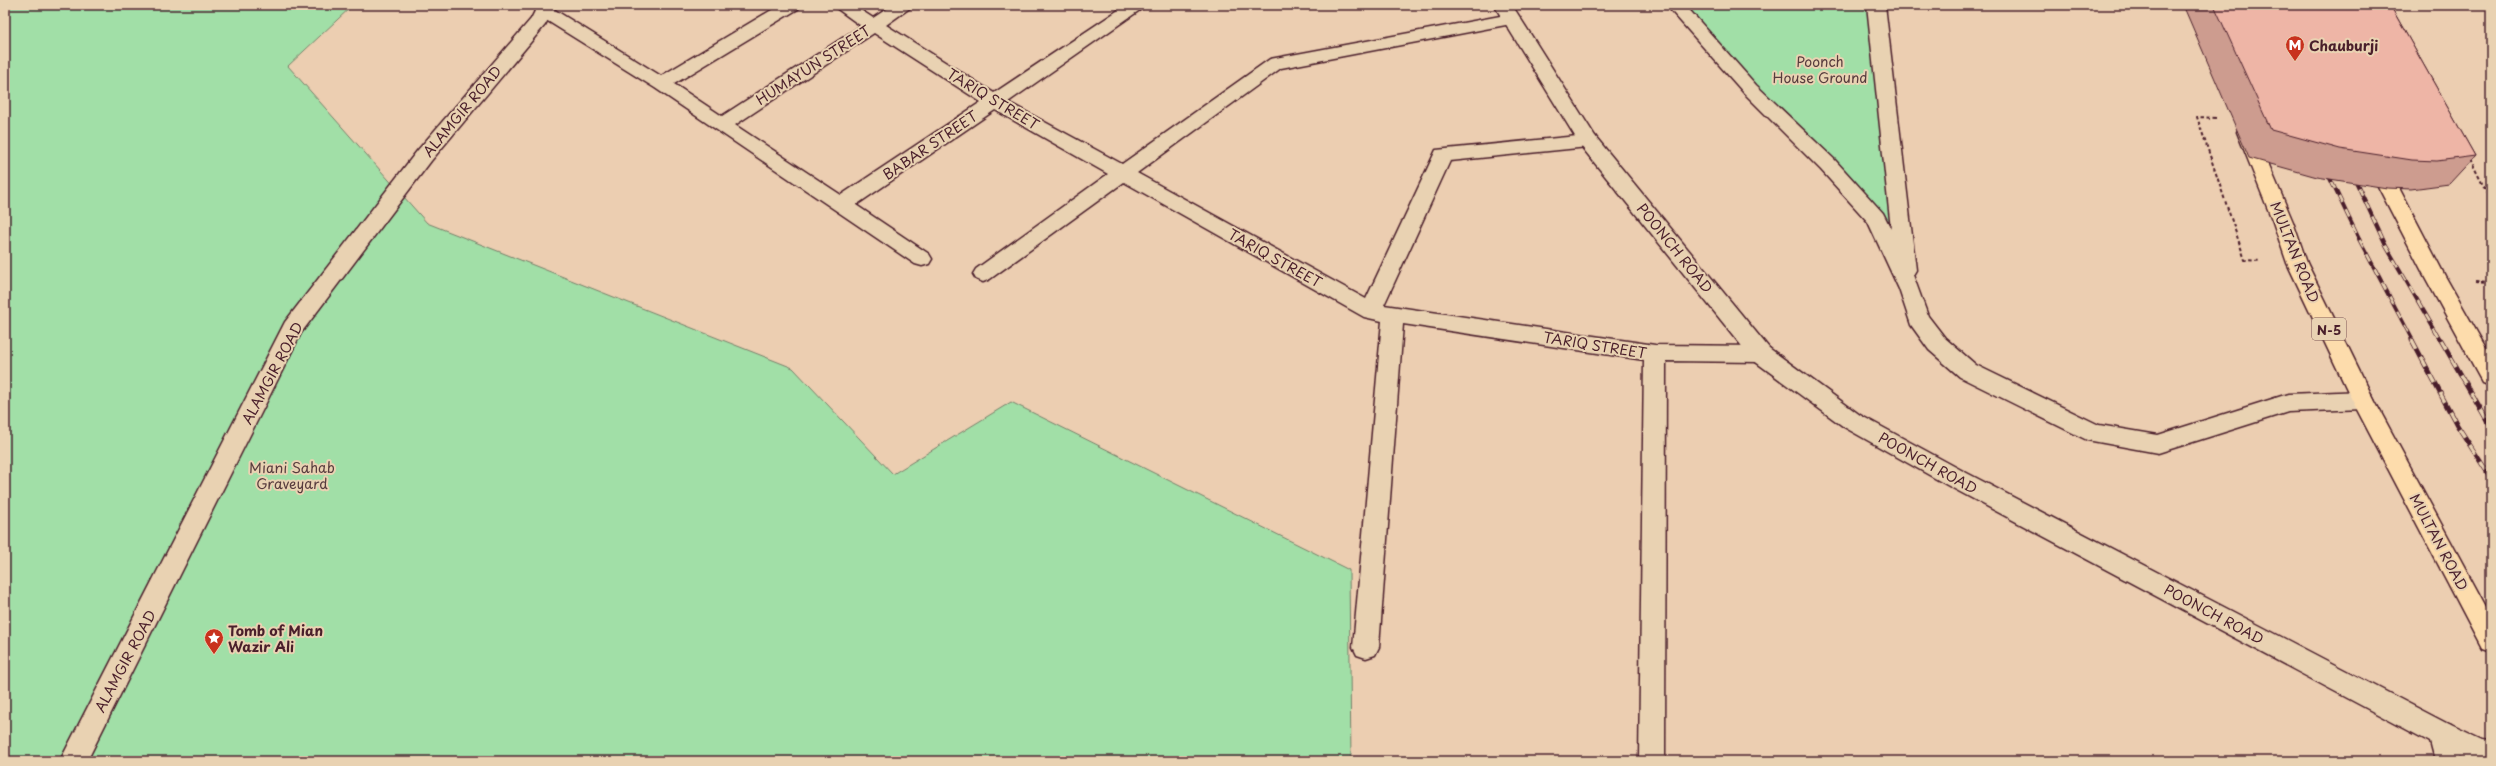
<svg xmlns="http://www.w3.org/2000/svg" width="2496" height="766" font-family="'Playpen Sans',sans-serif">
<rect width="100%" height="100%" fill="#ecceb1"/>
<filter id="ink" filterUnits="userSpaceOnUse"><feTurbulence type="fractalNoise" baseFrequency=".025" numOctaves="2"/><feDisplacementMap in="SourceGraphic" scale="8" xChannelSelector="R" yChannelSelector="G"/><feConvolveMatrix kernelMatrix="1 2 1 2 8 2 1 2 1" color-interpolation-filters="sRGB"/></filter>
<g filter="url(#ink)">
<!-- green -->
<g fill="#a1dfa7" stroke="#767f69">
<polygon points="5,5 353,5 288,66 427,223 793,368 893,474 1011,402 1349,570 1351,761 5,761"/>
<polygon points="1676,5 1876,5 1908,289 1876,218"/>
</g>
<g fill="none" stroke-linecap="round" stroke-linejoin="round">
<defs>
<g id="street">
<path d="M780,5H801L798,9L674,84L722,116L861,26L832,5H853L873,18L893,5H914L886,25L994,93L1126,5H1147L1008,102L1122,164L1270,59L1511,14L1517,15L1520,19L1517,23L1511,24L1281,68L1137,173L1366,299L1436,150L1588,135L1595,136L1597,141L1595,146L1588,147L1450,161L1384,305L1655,345L1761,346L1769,348L1772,354L1769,360L1761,362L1666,361L1665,761H1639L1644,360L1403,324L1379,647L1375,655L1366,658L1357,655L1353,647L1382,321L1364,317L1124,182L990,279L983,282L976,279L973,274L976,269L1108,174L995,110L856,205L929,254L932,259L929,264L922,266L915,264L655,88L538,15L535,11L538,7H550L661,76ZM874,33L981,102L841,195L735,125Z"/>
<polygon points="1666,5 1685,5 1756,85 1835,160 1883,213 1891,229 1867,5 1885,5 1916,270 1913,275 1928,316 1945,338 1976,365 2099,425 2158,435 2288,394 2363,391 2371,394 2374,400 2371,406 2363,409 2288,412 2158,453 2087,440 1960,377 1929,350 1911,325 1899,289 1868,222 1821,170 1744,93"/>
<polygon points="2441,722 2450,725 2461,761 2435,761 2428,734 2432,725"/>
</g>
<g id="secondary">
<polygon points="538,5 556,5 545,25 431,161 301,333 87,761 60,761 285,322 417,151 531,19"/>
<polygon points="1494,5 1512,5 1595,136 1769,348 1860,415 1963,471 2450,725 2482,740 2491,741 2491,761 2469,761 2432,743 1947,485 1844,427 1753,360 1581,146"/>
</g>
<g id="primary">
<polygon points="2246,126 2253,127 2255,132 2293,222 2307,263 2373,398 2491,616 2491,651 2482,648 2352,400 2287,263 2273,222 2237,132 2239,127"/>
<polygon points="2375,154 2382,156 2385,161 2445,276 2491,357 2491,386 2483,383 2425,277 2365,161 2368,156"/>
</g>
</defs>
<!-- street casing -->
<use href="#street" stroke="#4a1f2b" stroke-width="3"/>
<!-- secondary casing -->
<use href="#secondary" stroke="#4a1f2b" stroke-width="3"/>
<!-- primary casing -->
<use href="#primary" stroke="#4a1f2b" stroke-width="3"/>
<!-- path -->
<g stroke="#4a1f2b" stroke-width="2" stroke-dasharray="3.5 2.5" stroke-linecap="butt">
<polyline points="2216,118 2197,117 2245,260 2261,261"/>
<polyline points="2470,159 2491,201"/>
<polyline points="2476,281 2491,282"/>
</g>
<!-- street -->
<use href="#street" fill="#e9d2b2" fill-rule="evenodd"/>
<!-- secondary -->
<use href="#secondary" fill="#e9d2b2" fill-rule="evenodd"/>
<!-- primary -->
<use href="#primary" fill="#fddcac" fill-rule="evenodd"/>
<defs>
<g id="rail-far1">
<polyline points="2325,168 2359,239 2413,341"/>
<polyline points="2352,173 2386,246 2441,341"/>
</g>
<g id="rail">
<polyline points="2412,340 2457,425 2491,478"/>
<polyline points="2441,340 2491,427"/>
</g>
</defs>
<!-- rail-far1 casing -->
<use href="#rail-far1" stroke="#4a1f2b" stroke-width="4"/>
<!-- rail casing -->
<use href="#rail" stroke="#4a1f2b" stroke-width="5"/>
<!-- rail-far1 -->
<use href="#rail-far1" stroke="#e9d2b2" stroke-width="2.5" stroke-dasharray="8" stroke-linecap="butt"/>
<!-- rail -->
<use href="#rail" stroke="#e9d2b2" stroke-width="3.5" stroke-dasharray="10" stroke-linecap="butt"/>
</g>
<!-- wall -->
<polygon fill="#cd9c8f" stroke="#4a1f2b" points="2183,5 2390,5 2475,156 2449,184 2411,189 2387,188 2317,177 2249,158"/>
<!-- building -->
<polygon fill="#eeb5a6" stroke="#4a1f2b" points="2214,5 2390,5 2475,156 2437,161 2412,160 2340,149 2271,130"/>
</g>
<!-- icons -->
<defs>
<symbol id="metro-pin" viewBox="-11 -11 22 30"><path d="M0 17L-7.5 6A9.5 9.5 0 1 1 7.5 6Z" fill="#c8321e" stroke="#e9d2b2"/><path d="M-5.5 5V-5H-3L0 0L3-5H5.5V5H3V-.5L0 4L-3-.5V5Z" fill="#fff"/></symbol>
<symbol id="sight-pin" viewBox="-11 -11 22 30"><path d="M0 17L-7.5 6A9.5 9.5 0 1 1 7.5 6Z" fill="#c8321e" stroke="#e9d2b2"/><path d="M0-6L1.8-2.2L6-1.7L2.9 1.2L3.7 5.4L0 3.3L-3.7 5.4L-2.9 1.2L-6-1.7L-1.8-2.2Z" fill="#fff"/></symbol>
</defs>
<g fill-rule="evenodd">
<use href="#metro-pin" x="2284" y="34" width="22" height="30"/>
<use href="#sight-pin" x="203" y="627" width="22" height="30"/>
</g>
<g text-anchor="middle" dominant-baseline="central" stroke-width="4" stroke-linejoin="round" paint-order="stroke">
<!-- shield labels -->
<rect fill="#e9d2b2" stroke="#7a5554" stroke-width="1" x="2312" y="318" width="34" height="22" rx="3"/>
<g font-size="13" font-weight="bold" fill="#4a1f2b">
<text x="2329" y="329">N-5</text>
</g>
<!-- poi labels -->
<g font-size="14" font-weight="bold" fill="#4a1f2b" stroke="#e9d2b2" text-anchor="start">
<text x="2309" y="45">Chauburji</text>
<text x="228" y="630">Tomb of Mian<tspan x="228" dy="16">Wazir Ali</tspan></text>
</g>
<!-- park labels -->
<g font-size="14" fill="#573c3e" stroke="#e9d2b2">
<text x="1820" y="61">Poonch<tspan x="1820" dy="16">House Ground</tspan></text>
<text x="292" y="467">Miani Sahab<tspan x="292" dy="16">Graveyard</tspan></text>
</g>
<!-- street labels -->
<g font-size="14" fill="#4a1f2b" stroke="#e9d2b2">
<text transform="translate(813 65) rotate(-33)">HUMAYUN STREET</text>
<text transform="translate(993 99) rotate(31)">TARIQ STREET</text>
<text transform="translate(462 111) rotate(-50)">ALAMGIR ROAD</text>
<text transform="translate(930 145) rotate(-34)">BABAR STREET</text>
<text transform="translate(1675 248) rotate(51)">POONCH ROAD</text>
<text transform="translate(2295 252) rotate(68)">MULTAN ROAD</text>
<text transform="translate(1275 258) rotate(29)">TARIQ STREET</text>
<text transform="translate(1595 345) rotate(9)">TARIQ STREET</text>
<text transform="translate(272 373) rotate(-62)">ALAMGIR ROAD</text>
<text transform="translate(1928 463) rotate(29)">POONCH ROAD</text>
<text transform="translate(2439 542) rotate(62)">MULTAN ROAD</text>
<text transform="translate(2214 614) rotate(28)">POONCH ROAD</text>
<text transform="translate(125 661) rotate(-62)">ALAMGIR ROAD</text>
</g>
</g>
<!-- margin -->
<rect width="2496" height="766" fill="none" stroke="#e9d2b2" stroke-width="20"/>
<rect x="10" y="10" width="2476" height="746" fill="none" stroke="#4a1f2b" stroke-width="1.5" filter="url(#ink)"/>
</svg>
